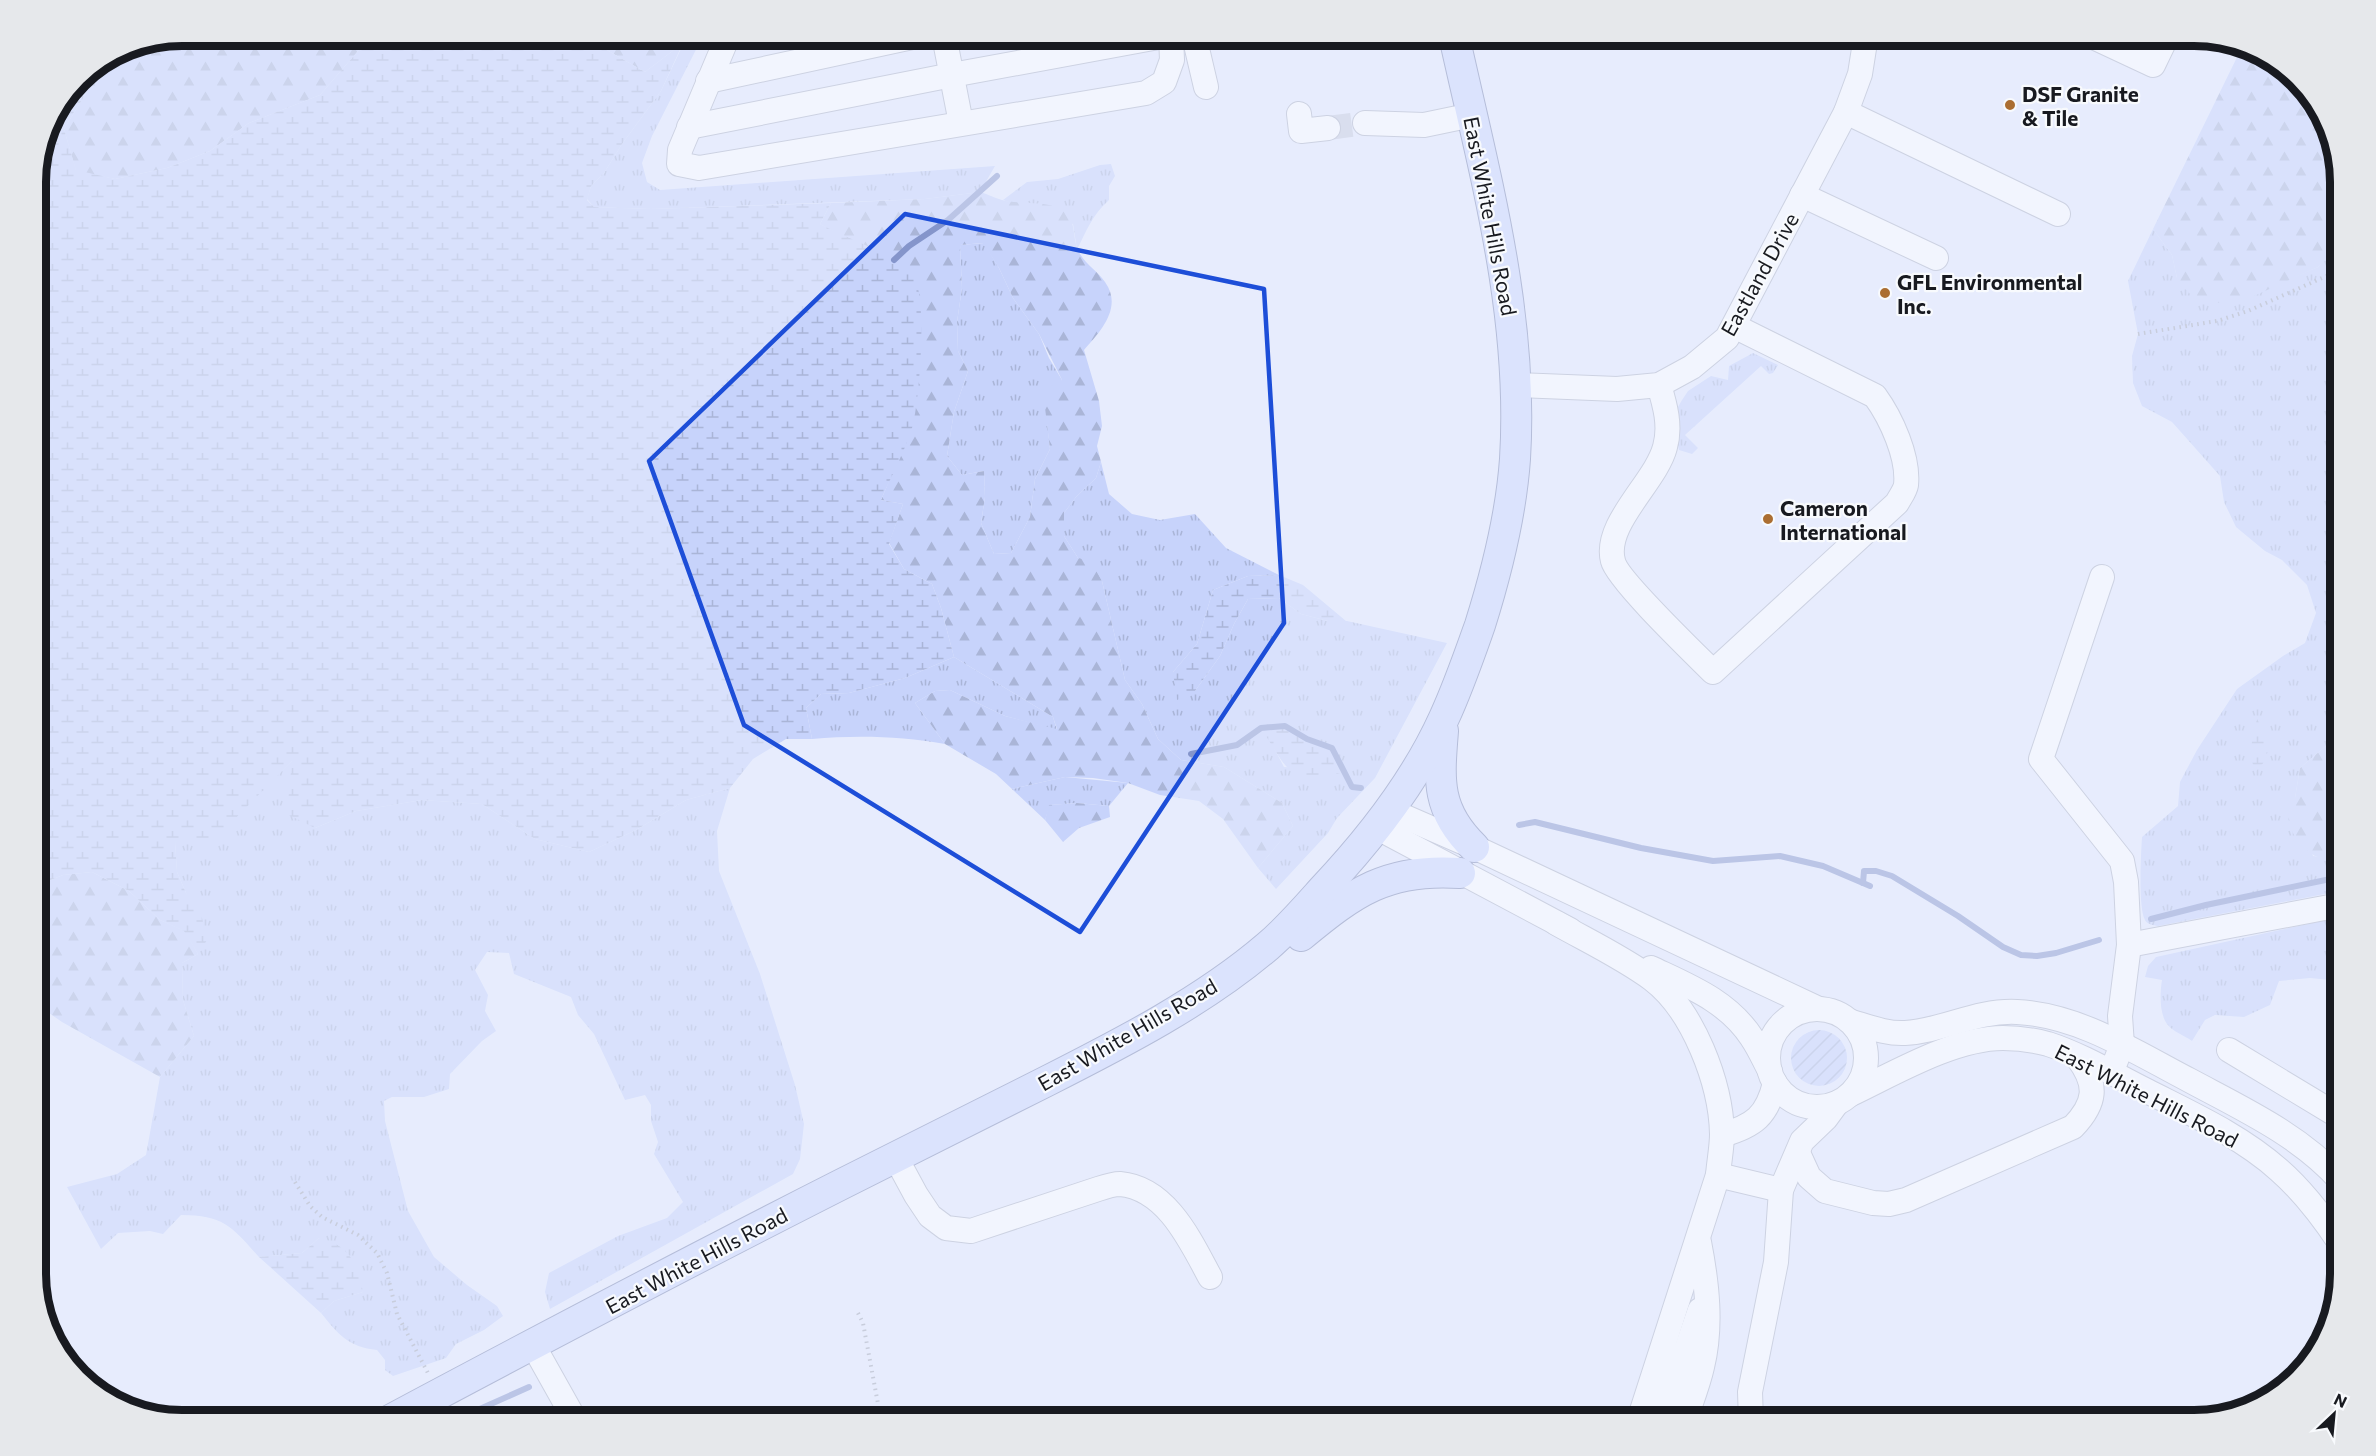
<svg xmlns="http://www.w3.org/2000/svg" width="2376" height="1456" font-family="Commissioner,sans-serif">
<defs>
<pattern id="grass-tufts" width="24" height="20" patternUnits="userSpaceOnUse" patternTransform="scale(1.5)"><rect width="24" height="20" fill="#c7d3fb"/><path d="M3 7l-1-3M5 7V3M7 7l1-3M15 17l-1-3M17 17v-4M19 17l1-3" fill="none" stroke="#aab5d7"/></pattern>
<pattern id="forest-firs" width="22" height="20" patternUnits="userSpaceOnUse" patternTransform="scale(1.5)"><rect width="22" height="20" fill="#c7d3fb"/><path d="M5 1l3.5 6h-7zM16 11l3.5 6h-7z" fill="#aab5d7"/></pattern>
<pattern id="wetland-marsh" width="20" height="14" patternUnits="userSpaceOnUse" patternTransform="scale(1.5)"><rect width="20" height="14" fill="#c7d3fb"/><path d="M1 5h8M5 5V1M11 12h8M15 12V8" fill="none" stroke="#aab5d7"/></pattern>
<pattern id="garden-furrows" width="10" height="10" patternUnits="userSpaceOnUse" patternTransform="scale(1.5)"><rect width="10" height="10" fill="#c7d3fb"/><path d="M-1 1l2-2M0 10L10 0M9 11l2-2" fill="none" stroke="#aab5d7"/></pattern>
</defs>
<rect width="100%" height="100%" fill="#e7ecfd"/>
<!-- grass -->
<g fill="url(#grass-tufts)" fill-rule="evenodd">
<polygon points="687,36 703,36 652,136 642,163 647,182 660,190 995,166 980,192 925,199 651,209 594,207 587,199 591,186 604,173 622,144 661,91"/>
<path d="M1111,164L1115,176L1109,186V200C1093,214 1086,231 1077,250L1073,224L1003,200L1027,182L1058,179L1100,165Z"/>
<path d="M2340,209V734L2300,768L2295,798L2313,856L2340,860V891L2158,926C2153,925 2148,925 2145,920C2138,908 2141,853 2142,837L2178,806L2180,782L2197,750L2237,689L2283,656L2305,643L2316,613L2307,585L2282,560L2265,551L2236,527L2224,502L2220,476L2172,422L2142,406L2133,383L2132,356L2138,334L2128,281L2153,229L2172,255L2177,278H2292L2318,267L2333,250Z"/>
<polygon points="984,243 999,268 1013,298 1039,334 1049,358 1062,380 1047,421 1050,449 1035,479 1030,517 1011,553 994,554 981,523 985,497 984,471 962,475 947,456 954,412 968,371 958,351 957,322 962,288 960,245"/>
<polygon points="1753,353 1778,365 1773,373 1769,374 1761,366 1685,435 1698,448 1692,454 1679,450 1677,442 1680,426 1678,407 1682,400 1688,391 1711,376 1728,380 1729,366"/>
<path d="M1101,462L1109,494L1132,514L1160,520L1195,514L1226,548L1279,575L1248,576L1213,590L1197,644L1173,672L1195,691L1220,656L1234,624L1248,599L1279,598L1301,614L1328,621H1347L1447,643L1375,778L1337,818L1328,833L1276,889L1258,868L1293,826L1282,803L1224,767L1181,760L1158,739L1142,704L1125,680L1102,581L1078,558L1064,536V513L1076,497L1096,478ZM1285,726L1307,739L1332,748L1344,771L1284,767L1274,748Z"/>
<path d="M954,657L1053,717L1057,730L1005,716L950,690L935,691L915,703L945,744C901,736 856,735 812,739L806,708L821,694L849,693L905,678Z"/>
<path d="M293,760L315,828L356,811L422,800L482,804L535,839L589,852L636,830L686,800L730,788L717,831L719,871L760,974L795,1085L804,1124L800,1159L793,1174L550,1309L545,1292L549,1273L618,1236L667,1218L683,1202L654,1154L658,1142L651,1121V1105L645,1095L625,1100L594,1034L578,1015L571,997L514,974L509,953L487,952L475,970L488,995L485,1011L496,1031L482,1041L450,1074L449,1089L424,1097H392L384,1101L385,1121L408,1211L434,1257L467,1285L497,1306L503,1316L484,1330L456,1344L446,1358L393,1376L385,1370V1360L377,1350C348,1347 338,1334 321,1313L334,1301L363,1292L319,1238L302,1253L259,1257C232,1227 224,1215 181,1215L163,1234L150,1231L118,1233L101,1249L67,1187L117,1174L146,1155L160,1077L194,1036L183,1000L182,963L198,954L186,893L177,872L175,842L254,797Z"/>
<polygon points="1065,777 1128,783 1109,806 1077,803 1050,805 1045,820 1012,789"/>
<path d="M2340,917V981L2310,978L2279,981L2270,1005L2244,1017L2215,1015L2205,1020L2192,1041C2185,1036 2172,1031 2167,1024C2159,1013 2160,992 2162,980L2145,977L2148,966L2156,957Z"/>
</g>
<!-- forest -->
<g fill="url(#forest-firs)" fill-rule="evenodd">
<polygon points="183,36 371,36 320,95 249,123 210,151 167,168 115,179 76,171 64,129 85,95 98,66 127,47"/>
<polygon points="593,36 687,36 683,43 645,72 605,49"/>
<polygon points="2241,49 2267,56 2320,109 2340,174 2340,209 2333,251 2318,267 2254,296 2221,303 2194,299 2177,278 2172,255 2153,229"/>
<path d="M980,192C987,194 995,198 1002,200C1021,205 1043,200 1061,209C1077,217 1072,237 1078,250C1084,264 1098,271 1105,282C1123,307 1101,331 1084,350L1099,401L1102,426L1097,446L1101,462L1096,478L1076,497L1064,513V536L1078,558L1091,561L1102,581L1125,680L1142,704L1158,739L1181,760L1224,767L1282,803L1293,826L1258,868L1223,819L1199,801L1160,795L1128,783L1093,778L1065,777L1012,789L996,774L945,744L915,703L935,691L950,690L1005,716L1057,729L1053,717L954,657L941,608L932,584L904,569L889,543L903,504L881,500L912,427L838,234L820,224L831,203L925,199ZM983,243L999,268L1013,298L1039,334L1062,380L1043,391L1050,449L1035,479L1030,517L1011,553L994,554L981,523L985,497L984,471L962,475L947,456L954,412L968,371L958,351L957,322L962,288L960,245Z"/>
<path d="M2340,734V860C2332,859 2318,859 2312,854C2293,842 2285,821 2288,800L2295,798L2300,768Z"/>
<polygon points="1077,803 1109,806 1110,817 1079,828 1063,842 1045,820 1049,805"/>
<polygon points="92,872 129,891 160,920 185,931 198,954 182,963 183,1000 194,1036 160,1077 62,1022 36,1004 36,886 63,875"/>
</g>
<!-- wetland -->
<g fill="url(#wetland-marsh)">
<path d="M371,36H593L605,49L645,72L683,43L661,91L622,144L604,173L591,186L587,200L594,207L651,209L831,203L820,224C851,241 891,251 914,279C928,296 919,406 912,428C904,453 891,476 881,500L903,504L889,544L904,569L932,584L941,608L954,657L905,678L849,693L821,694L806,708L812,739H786L753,759L730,788L686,800L636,830L589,852L535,839L482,804L422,800L356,811L315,828L287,814L292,761L216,838L175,842L177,872L186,893L202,918L207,940L198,954L184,931L160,920L129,891L92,872L63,875L36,886V174L47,126L79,79L98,66L85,95L64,129L76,170L115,179L167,168L210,151L249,123L320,95Z"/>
<polygon points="1279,575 1303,585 1346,621 1328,621 1301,614 1279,598 1248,599 1234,624 1220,656 1195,691 1177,700 1173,672 1197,644 1213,590 1248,576"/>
<polygon points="2257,719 2270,743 2265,761 2256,771 2249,755"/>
<path d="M1285,726L1307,739L1332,748L1344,772C1288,788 1288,769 1261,728Z"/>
<path d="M319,1238C350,1245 357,1264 363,1292L334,1301L321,1313L259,1257L302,1253Z"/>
</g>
<!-- garden -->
<circle fill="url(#garden-furrows)" cx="1819" cy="1058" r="28"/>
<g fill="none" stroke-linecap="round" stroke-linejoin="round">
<!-- stream -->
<g stroke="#8595cb" stroke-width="6">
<polyline points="894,260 909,246 948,220 997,176"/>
<polyline points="1191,754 1237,745 1261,728 1285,726 1307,739 1332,748 1352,787 1361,788"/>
<polyline points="1519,825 1535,822 1641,848 1713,861 1780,856 1823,866 1870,886"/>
<polyline points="1863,883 1864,871 1876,871 1892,876 1958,916 2003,947 2021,955 2037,956 2056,953 2099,940"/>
<polyline points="2151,919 2206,905 2340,877"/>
<polyline points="455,1420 529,1387"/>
</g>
<!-- minor-tunnel -->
<polyline stroke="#c8ccdc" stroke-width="24" stroke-dasharray="24 12" stroke-linecap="butt" points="1328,128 1365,123"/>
<defs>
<g id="minor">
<polyline points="728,36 680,150 679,164 699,168 1146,93 1164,82 1172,60 1171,36"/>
<polyline points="944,36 961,123"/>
<polyline points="1194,36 1206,87"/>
<polyline points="2091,36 2153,65 2167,36"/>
<polyline points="708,81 917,36"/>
<polyline points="1846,112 2058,214"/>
<polyline points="1299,114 1301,131 1328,128"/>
<polyline points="1365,123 1424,125 1472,115"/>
<polyline points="689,127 952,75 1164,36"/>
<polyline points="1802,195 1936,258"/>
<polyline points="1515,385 1617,389 1659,385 1692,367 1727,338 1846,112 1860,74 1866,36"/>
<path d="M1659,385C1665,405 1671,426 1665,447C1656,482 1603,524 1613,561C1617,579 1695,654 1713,672L1897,503C1900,497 1905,491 1906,485C1909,457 1891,418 1875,396L1734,326"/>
<polyline points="2102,577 2041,759 2122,861 2126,882 2129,945 2120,1016 2122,1045 2111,1073"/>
<polyline points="1389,810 1474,847 1819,1009"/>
<polyline points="1376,827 1570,930"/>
<path d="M1556,923C1588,941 1622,957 1652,979C1693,1010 1721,1083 1722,1134C1722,1147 1719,1162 1718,1175L1639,1420"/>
<polyline points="2129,945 2340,905"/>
<path d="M1651,968C1689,986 1728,1001 1752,1038C1759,1048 1764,1060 1770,1071"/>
<circle cx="1817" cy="1058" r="49"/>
<path d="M1852,1022C1869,1027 1887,1034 1905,1033C1943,1031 1975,1010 2017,1012C2079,1015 2135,1052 2189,1080C2241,1108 2300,1135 2340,1180"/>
<polyline points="2229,1050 2340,1117"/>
<path d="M1851,1094C1895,1073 1954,1038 2003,1038C2019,1038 2033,1040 2048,1044C2082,1055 2115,1075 2147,1091C2192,1114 2241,1136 2279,1170C2303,1191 2322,1216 2340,1243"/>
<path d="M1722,1135C1754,1126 1767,1116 1775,1083"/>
<path d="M1798,1153L1809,1177L1825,1191L1873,1203L1889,1204L1906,1200L2073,1127C2096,1103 2098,1085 2078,1058"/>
<path d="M896,1158L916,1195L930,1216L946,1228L971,1231L1098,1189C1104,1187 1113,1184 1120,1184C1167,1188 1191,1242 1210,1277"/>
<polyline points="1718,1175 1781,1190"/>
<polyline points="533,1345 570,1411 553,1420"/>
<polyline points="1662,1420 1700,1310"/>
<path d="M1685,1420C1691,1402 1698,1385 1702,1367C1712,1326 1707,1283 1699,1242"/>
<polyline points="1751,1420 1750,1392 1776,1262 1781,1190 1802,1141 1826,1118 1837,1103"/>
</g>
<g id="major">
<path d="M1443,731C1439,780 1436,810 1474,847"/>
<path d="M1301,936C1354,892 1387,868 1460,873"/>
<path d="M390,1420C540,1340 690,1261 842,1184C910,1150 978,1116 1047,1081C1122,1043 1204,1001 1268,946C1288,929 1306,908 1323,889C1371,838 1415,782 1444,718C1458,688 1469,656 1480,625C1497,571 1511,516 1515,459C1524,314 1485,176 1454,36"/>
</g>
</defs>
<!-- minor casing -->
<use href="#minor" stroke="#adb2c2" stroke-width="26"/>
<!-- major casing -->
<use href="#major" stroke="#7884ae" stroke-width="32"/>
<!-- path -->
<g stroke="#a3a7b4" stroke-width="4" stroke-dasharray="1.5 4.5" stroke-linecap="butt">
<polyline points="2138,334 2217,321 2248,311 2340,270"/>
<polyline points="295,1182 310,1206 322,1217 358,1235 377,1253 387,1273 397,1314 429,1375"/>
<polyline points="858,1313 863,1323 881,1420"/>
</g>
<!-- minor -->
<use href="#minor" stroke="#fff" stroke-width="24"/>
<!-- major -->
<use href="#major" stroke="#cdd7fc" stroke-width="30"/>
</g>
<!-- marked area -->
<path d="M0 0H2376V1456H0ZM905,214L1264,289L1284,623L1080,932L744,725L649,461Z" fill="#e7ecfd" fill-opacity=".55" fill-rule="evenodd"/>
<path fill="none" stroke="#1d4ed8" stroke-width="4.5" stroke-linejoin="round" d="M905,214L1264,289L1284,623L1080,932L744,725L649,461Z"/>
<!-- markers -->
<g fill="#ab6e32" stroke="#f8fafd" stroke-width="2">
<circle cx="2010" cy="105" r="6"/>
<circle cx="1885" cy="293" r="6"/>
<circle cx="1768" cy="519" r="6"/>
</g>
<g text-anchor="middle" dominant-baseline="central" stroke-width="4.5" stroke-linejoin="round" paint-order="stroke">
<!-- poi labels -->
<g font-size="21" font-weight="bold" fill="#181a20" stroke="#f8fafd" text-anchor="start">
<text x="2022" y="93">DSF Granite<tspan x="2022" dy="24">&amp; Tile</tspan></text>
<text x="1897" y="281">GFL Environmental<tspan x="1897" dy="24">Inc.</tspan></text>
<text x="1780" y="507">Cameron<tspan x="1780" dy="24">International</tspan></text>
</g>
<!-- street labels -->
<g font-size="21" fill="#181a20" stroke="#f8fafd">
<text transform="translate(1491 216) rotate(79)">East White Hills Road</text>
<text transform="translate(1759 274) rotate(-61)">Eastland Drive</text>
<text transform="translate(1127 1034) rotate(-30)">East White Hills Road</text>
<text transform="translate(2147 1095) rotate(27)">East White Hills Road</text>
<text transform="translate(696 1260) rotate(-28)">East White Hills Road</text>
</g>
</g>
<!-- crop -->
<path d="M0 0H2376V1456H0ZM182 46H2194A136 136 0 0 1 2330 182V1274A136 136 0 0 1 2194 1410H182A136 136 0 0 1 46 1274V182A136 136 0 0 1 182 46Z" fill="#e6e8eb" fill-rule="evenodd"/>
<path fill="none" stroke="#181a20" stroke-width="8" d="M182 46H2194A136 136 0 0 1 2330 182V1274A136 136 0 0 1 2194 1410H182A136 136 0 0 1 46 1274V182A136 136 0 0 1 182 46Z"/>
<!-- north arrow -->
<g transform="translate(2334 1414) rotate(26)" stroke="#f8fafd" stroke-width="4.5" paint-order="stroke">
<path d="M0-4.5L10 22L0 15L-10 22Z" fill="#181a20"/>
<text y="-9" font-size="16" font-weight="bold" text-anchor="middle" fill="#181a20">N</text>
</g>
</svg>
